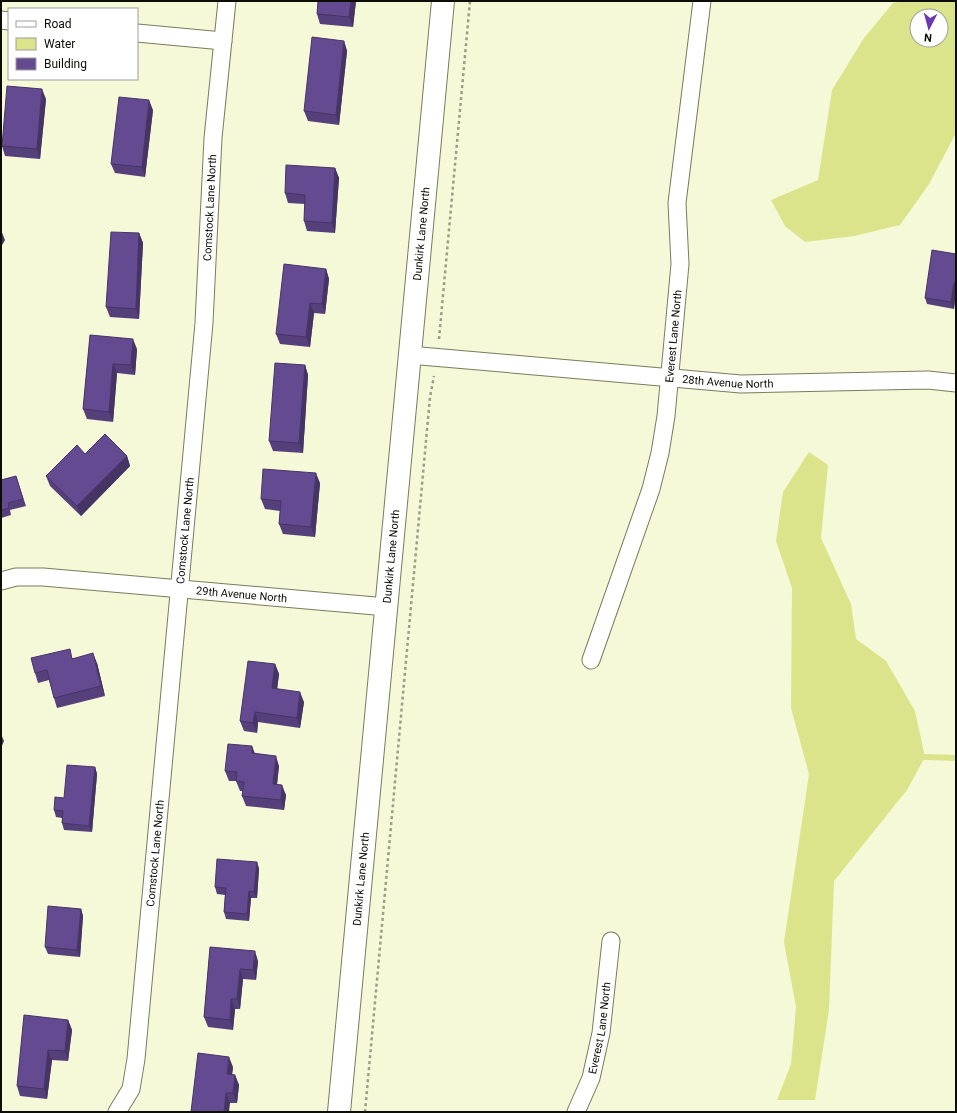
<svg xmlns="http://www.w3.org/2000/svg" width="957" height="1113" font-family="Roboto,sans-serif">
<rect width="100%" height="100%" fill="#f5f9d8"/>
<!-- water -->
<g fill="#dce48b" fill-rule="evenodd">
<path d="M903,1H956V133L929,184L900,225L854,236L805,242L785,226L771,200L818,180L832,90L864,38L893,3ZM917,16H941V40H917Z"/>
<polygon points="809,452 828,465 821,538 851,604 856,639 886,661 915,711 925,757 907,790 834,881 829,1010 815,1100 777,1100 791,1064 796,1007 784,942 809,774 791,708 792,588 776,541 783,492"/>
</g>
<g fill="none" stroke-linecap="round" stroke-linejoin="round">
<!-- stream -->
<polyline stroke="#dce48b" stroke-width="6" points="925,757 956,758"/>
<defs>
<g id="street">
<polyline points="1,20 9,21"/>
<polyline points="137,33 223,41"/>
<path id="s1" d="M409,355L741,384L928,380L956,383"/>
<path id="s2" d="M1,581L16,577H43L387,607"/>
<path id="s3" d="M591,660L651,489L660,453L666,416L680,264L677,203L702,1"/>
<path id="s4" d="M117,1112L131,1089L136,1059L204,323L213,138L227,1"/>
<path id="s5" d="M576,1112L591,1078L601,1033L611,941"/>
</g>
<g id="secondary">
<path id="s6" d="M339,1112L443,1"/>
</g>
</defs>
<!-- street casing -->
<use href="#street" stroke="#787c5e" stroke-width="19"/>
<!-- secondary casing -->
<use href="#secondary" stroke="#787c5e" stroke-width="24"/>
<!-- path -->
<g stroke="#9b9e86" stroke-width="2.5" stroke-dasharray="3 3" stroke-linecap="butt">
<polyline points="439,339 470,1"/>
<polyline points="365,1112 430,397 434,376"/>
</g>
<!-- street -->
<use href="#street" stroke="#fff" stroke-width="17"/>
<!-- secondary -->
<use href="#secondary" stroke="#fff" stroke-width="22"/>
</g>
<!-- wall -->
<g fill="#56407c">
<polygon points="356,1 353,27 320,24 317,14"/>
<polygon points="344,41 347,51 339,125 308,121 304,111"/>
<polygon points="46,99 40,159 5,156 2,146"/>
<polygon points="153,110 145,177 115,173 111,164"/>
<polygon points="335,168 339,178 335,233 307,231 304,221 305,204 288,203 285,193"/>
<polygon points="139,233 143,243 139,319 110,317 106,307"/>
<polygon points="956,254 956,290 954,309 927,304 925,298"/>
<polygon points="326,269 329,279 325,314 314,313 310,347 280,344 276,334"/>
<polygon points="90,335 137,349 135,375 117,373 113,422 87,419 83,409"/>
<polygon points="305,365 308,375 303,453 273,451 269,441"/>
<polygon points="85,454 127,456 130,466 81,516 50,486 46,476"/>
<polygon points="16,476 26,506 10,510 11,515 1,518 1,480"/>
<polygon points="320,483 315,537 283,534 279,524 280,511 265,509 261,499"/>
<polygon points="73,658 97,663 105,696 57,708 54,698 49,680 38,683 35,673"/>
<polygon points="275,664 279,674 277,689 304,702 300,728 258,722 257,733 244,731 240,721"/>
<polygon points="255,754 279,766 277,784 286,795 284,810 246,806 242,796 243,791 240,791 236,781 229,781 225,771"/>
<polygon points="95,767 97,774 92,832 64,830 62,823 62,818 56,817 54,810 64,798"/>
<polygon points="257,862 259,869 257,898 251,898 249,921 226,919 224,912 225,895 217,894 215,887"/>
<polygon points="81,909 83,916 80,957 48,954 45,947"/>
<polygon points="210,947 258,961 256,980 243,979 240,1009 235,1009 233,1030 208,1027 204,1017"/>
<polygon points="68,1020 72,1030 68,1061 52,1060 47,1099 20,1096 17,1086"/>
<polygon points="233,1067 232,1074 235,1075 239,1085 237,1103 230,1103 191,1112"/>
</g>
<!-- shaded-wall -->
<g fill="#463465">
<polygon points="351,1 356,1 353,27 349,17"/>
<polygon points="344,41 347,51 339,125 336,115"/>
<polygon points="42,89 46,99 40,159 37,149"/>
<polygon points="149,100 153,110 145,177 142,167"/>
<polygon points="335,168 339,178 335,233 332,223"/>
<polygon points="1,230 5,240 1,247"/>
<polygon points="139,233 143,243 139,319 136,309"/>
<polygon points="326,269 329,279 325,314 322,304"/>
<polygon points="954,283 956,290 954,309 951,302"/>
<polygon points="310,303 314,313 310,347 306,337"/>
<polygon points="133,339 137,349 135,375 131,365"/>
<polygon points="113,364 117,373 113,422 109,412"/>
<polygon points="305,365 308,375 303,453 299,443"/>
<polygon points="127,456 130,466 81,516 77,506"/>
<polygon points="316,473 320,483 315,537 311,527"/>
<polygon points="93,653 97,663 105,696 101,686"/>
<polygon points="275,664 279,674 276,698 272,688"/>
<polygon points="300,692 304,702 300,728 297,718"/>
<polygon points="255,712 258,722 257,733 253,723"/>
<polygon points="1,734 4,741 1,748"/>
<polygon points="252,746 256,756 252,753"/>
<polygon points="276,756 279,766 276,794 273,784"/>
<polygon points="95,767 97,774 92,832 89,826"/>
<polygon points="282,785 286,795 284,810 281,800"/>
<polygon points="257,862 259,869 257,898 254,892"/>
<polygon points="249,891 251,898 249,921 247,914"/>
<polygon points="81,909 83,916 80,957 77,950"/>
<polygon points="255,951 258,961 256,980 253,970"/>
<polygon points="240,969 243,979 240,1009 237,999"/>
<polygon points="231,999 235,1009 233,1030 230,1020"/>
<polygon points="68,1020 72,1030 68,1061 65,1051"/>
<polygon points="48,1050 52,1060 47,1099 44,1089"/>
<polygon points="229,1057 233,1067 231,1084 227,1074"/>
<polygon points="235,1075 239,1085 237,1103 233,1093"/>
<polygon points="226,1093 230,1103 229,1112 224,1112"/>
</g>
<!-- building -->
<g fill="#644a90" stroke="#463465">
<polygon points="318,1 351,1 349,17 317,14"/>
<polygon points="312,37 344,41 336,115 304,111"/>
<polygon points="7,86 42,89 37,149 2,146"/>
<polygon points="119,97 149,100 142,167 111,164"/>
<polygon points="286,165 335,168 332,223 304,221 305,195 285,193"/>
<polygon points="111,232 139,233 136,309 106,307"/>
<polygon points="932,250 956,254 956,283 954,283 951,302 925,298"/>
<polygon points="284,264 326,269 322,304 310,303 306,337 276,334"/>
<polygon points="90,335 133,339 131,365 113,364 109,412 83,409"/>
<polygon points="275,363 305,365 299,443 269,441"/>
<polygon points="105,434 127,456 77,506 46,476 77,445 85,454"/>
<polygon points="263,469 316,473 311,527 279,524 281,501 261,499"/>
<polygon points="16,476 23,499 8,503 9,508 1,510 1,480"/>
<polygon points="70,649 72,659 93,653 101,686 54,698 47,670 35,673 31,658"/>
<polygon points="248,661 275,664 272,688 300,692 297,718 255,712 253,723 240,721"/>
<polygon points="228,744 252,746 252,753 276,756 273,784 282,785 281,800 242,796 244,782 236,781 237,772 225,771"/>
<polygon points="67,765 95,767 89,826 62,823 63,811 54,810 55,797 64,798"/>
<polygon points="217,859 257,862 254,892 249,891 247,914 224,912 226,888 215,887"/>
<polygon points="48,906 81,909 77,950 45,947"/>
<polygon points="210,947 255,951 253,970 240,969 237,999 231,999 230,1020 204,1017"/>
<polygon points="24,1015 68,1020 65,1051 48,1050 44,1089 17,1086"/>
<polygon points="198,1053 229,1057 227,1074 235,1075 233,1093 226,1093 224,1112 191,1112"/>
</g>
<g text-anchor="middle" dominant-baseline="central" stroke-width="4" stroke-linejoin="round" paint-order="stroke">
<!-- street labels -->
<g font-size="11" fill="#0c0d04" stroke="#fff">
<text stroke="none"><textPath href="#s4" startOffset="912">Comstock Lane North</textPath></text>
<text stroke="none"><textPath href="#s6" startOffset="882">Dunkirk Lane North</textPath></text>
<text stroke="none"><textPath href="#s3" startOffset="336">Everest Lane North</textPath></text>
<text stroke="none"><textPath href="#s1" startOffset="320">28th Avenue North</textPath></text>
<text stroke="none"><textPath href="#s4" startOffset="588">Comstock Lane North</textPath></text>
<text stroke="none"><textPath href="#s6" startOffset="558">Dunkirk Lane North</textPath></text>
<text stroke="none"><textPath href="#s2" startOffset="242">29th Avenue North</textPath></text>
<text stroke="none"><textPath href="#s4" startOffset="264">Comstock Lane North</textPath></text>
<text stroke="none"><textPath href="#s6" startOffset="234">Dunkirk Lane North</textPath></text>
<text stroke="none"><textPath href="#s5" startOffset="88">Everest Lane North</textPath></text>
</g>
</g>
<!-- border -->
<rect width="957" height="1113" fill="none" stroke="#0c0d04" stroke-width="4"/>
<!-- legend -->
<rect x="8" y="8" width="130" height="72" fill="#ffffff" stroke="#9e9e9b"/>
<rect x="16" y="21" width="20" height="6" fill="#ffffff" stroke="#9e9e9b"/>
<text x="44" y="28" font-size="12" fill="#0c0d04">Road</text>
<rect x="16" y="38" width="20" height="12" fill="#dce48b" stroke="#9e9e9b"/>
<text x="44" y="48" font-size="12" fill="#0c0d04">Water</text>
<rect x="16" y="58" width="20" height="12" fill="#644a90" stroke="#9e9e9b"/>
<text x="44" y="68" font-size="12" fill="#0c0d04">Building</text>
<!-- north arrow -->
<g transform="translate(929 28) rotate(186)"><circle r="19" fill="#ffffff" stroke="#9e9e9b"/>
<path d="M0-3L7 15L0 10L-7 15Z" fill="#6c39b0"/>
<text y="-6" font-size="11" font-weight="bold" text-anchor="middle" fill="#0c0d04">N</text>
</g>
</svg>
